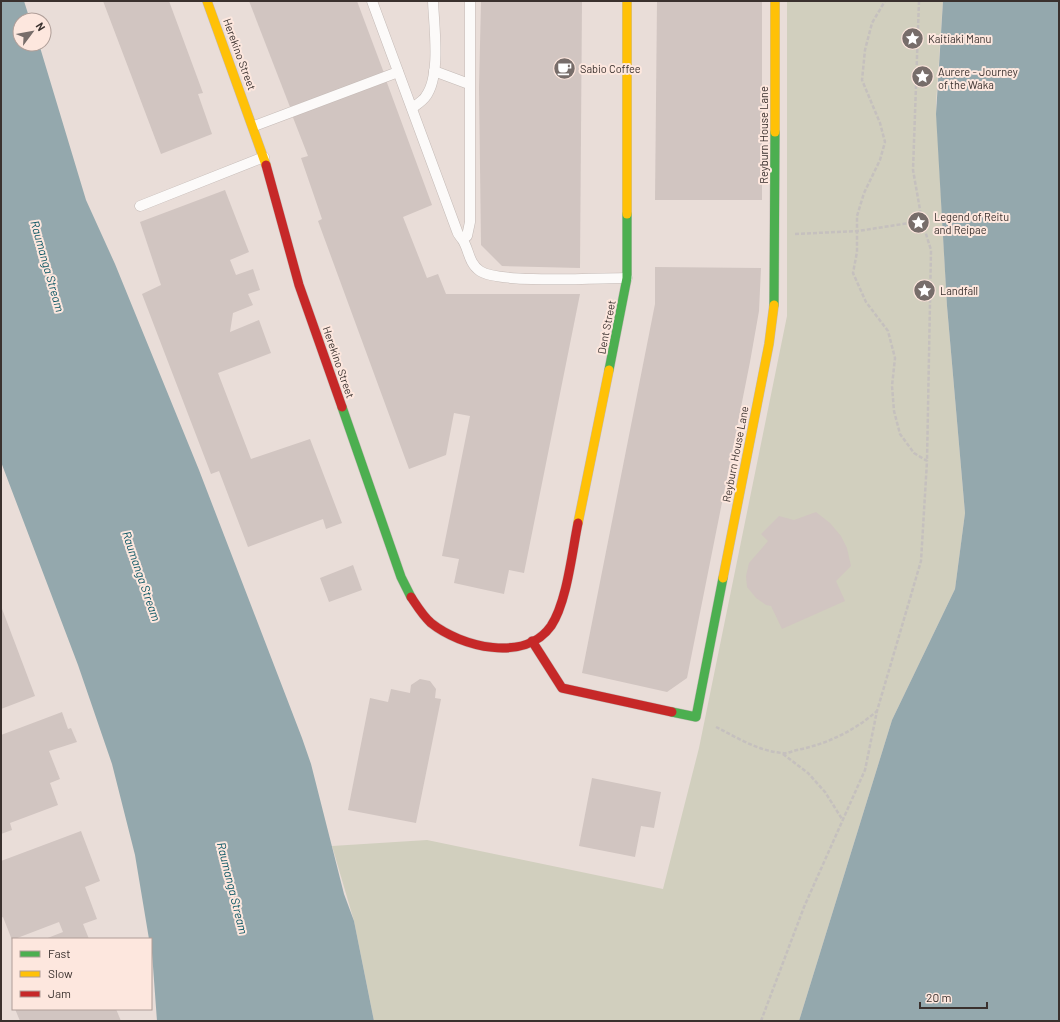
<svg xmlns="http://www.w3.org/2000/svg" width="1060" height="1022" font-family="Barlow,sans-serif">
<rect width="100%" height="100%" fill="#e9ddd8"/>
<!-- green -->
<polygon fill="#d1cfbe" points="787,1 943,1 936,104 947,306 965,513 955,589 892,720 799,1021 374,1021 354,921 332,846 427,840 663,889 699,748 787,316"/>
<!-- water -->
<g fill="#94a8ad">
<polygon points="1,1 24,1 30,20 20,20 20,44 39,44 86,200 115,264 199,470 302,738 311,764 344,894 354,921 374,1021 157,1021 151,939 149,939 135,855 112,764 78,665 1,462"/>
<polygon points="943,1 1059,1 1059,1021 799,1021 892,720 955,589 965,513 947,306 936,114"/>
</g>
<!-- building -->
<g fill="#d1c5c1">
<polygon points="103,1 169,1 203,93 198,94 212,134 161,154"/>
<polygon points="249,1 357,1 384,73 290,107"/>
<polygon points="481,1 582,1 580,268 502,266 481,245 479,88"/>
<polygon points="657,1 762,1 762,200 655,200"/>
<polygon points="386,80 432,205 403,217 427,278 438,274 446,294 580,294 524,573 509,570 504,594 454,583 459,559 442,556 470,416 454,413 446,455 409,469 318,221 322,219 301,158 308,156 292,115"/>
<polygon points="225,190 249,252 230,260 236,275 253,269 260,290 248,294 253,305 233,313 230,332 259,320 271,353 218,373 251,459 310,439 342,523 326,529 323,519 248,547 219,471 211,474 142,294 161,285 140,222"/>
<polygon points="655,267 761,268 759,311 750,362 687,678 667,692 582,673 655,304"/>
<polygon points="816,512 830,523 841,536 847,548 851,566 836,581 845,601 782,629 771,606 766,605 756,598 747,587 746,576 749,563 768,541 761,534 779,516 794,520"/>
<polygon points="353,565 362,590 329,602 320,578"/>
<polygon points="1,606 35,696 1,709"/>
<polygon points="420,679 430,681 436,689 435,698 441,699 416,823 348,810 370,698 388,702 391,689 410,693 411,685"/>
<polygon points="62,712 68,729 71,728 77,742 49,751 60,779 50,783 58,805 10,823 12,830 1,834 1,735"/>
<polygon points="592,778 661,792 654,828 641,826 635,857 579,846"/>
<polygon points="81,831 100,881 85,887 97,919 83,924 89,939 45,939 63,932 59,922 12,940 3,917 1,918 1,861"/>
<polygon points="15,1009 116,1009 121,1021 20,1021"/>
</g>
<g fill="none" stroke-linecap="round" stroke-linejoin="round">
<defs>
<g id="lane">
<path d="M372,1L457,231C458,235 460,236 462,239C469,248 468,263 480,271C500,284 598,278 627,278"/>
<polyline points="434,71 469,84"/>
<path d="M412,108C416,105 423,101 426,96C441,75 434,27 433,1"/>
<polyline points="254,126 398,72"/>
<polyline points="140,206 264,157"/>
<polyline points="462,238 467,236 470,222 470,1"/>
</g>
<g id="fast">
<polyline points="774,305 775,132"/>
<polyline points="609,370 627,278 627,214"/>
<polyline points="342,407 401,577 411,597"/>
<polyline points="672,712 696,717 723,578"/>
</g>
<g id="slow">
<polyline points="207,1 266,165"/>
<polyline points="627,1 627,214"/>
<polyline points="775,132 775,1"/>
<polyline points="578,523 609,370"/>
<polyline points="723,578 769,344 774,305"/>
</g>
<g id="jam">
<polyline points="266,165 299,285 342,407"/>
<path d="M411,597C417,606 423,616 431,623C461,647 525,663 551,626C567,602 572,552 578,523"/>
<polyline points="532,641 562,688 672,712"/>
</g>
</defs>
<!-- lane casing -->
<use href="#lane" stroke="#c4bab6" stroke-width="11"/>
<!-- fast casing -->
<use href="#fast" stroke="#c4bab6" stroke-width="10"/>
<!-- slow casing -->
<use href="#slow" stroke="#c4bab6" stroke-width="10"/>
<!-- jam casing -->
<use href="#jam" stroke="#c4bab6" stroke-width="10"/>
<!-- path -->
<g stroke="#c5c0be" stroke-width="2.5" stroke-dasharray="4 2" stroke-linecap="butt">
<polyline points="919,1 913,170 922,221 931,250 927,461"/>
<polyline points="795,234 858,231 922,221"/>
<path d="M716,727C736,737 758,751 782,753C787,754 792,751 797,750C827,744 854,731 877,711"/>
<polyline points="783,754 808,773 825,792 842,819"/>
<polyline points="761,1021 804,907 865,770 877,711 921,561 927,461 914,453 900,434 894,411 892,386 895,358 888,331 866,302 853,273 857,252 857,216 864,193 880,160 885,142 880,123 862,80 865,50 872,23 885,1"/>
</g>
<!-- lane -->
<use href="#lane" stroke="#fcfaf9" stroke-width="10"/>
<!-- fast -->
<use href="#fast" stroke="#4caf50" stroke-width="9"/>
<!-- slow -->
<use href="#slow" stroke="#ffc107" stroke-width="9"/>
<!-- jam -->
<use href="#jam" stroke="#c62828" stroke-width="9"/>
</g>
<!-- icons -->
<defs>
<symbol id="sight-disc" viewBox="-11 -11 22 22"><circle r="9.5" fill="#776d6a" stroke="#fde7de"/><path d="M0-6L1.8-2.2L6-1.7L2.9 1.2L3.7 5.4L0 3.3L-3.7 5.4L-2.9 1.2L-6-1.7L-1.8-2.2Z" fill="#fff"/></symbol>
<symbol id="cafe-disc" viewBox="-11 -11 22 22"><circle r="9.5" fill="#776d6a" stroke="#fde7de"/><path d="M-5.5-4.5H6V0H3Q3 3.5 0 3.5H-2.5Q-5.5 3.5-5.5 0ZM3-3.2v2h1.7v-2ZM-6 4.5H4V6H-6Z" fill="#fff"/></symbol>
</defs>
<g fill-rule="evenodd">
<use href="#sight-disc" x="900" y="26" width="25" height="25"/>
<use href="#cafe-disc" x="552" y="56" width="25" height="25"/>
<use href="#sight-disc" x="910" y="64" width="25" height="25"/>
<use href="#sight-disc" x="906" y="210" width="25" height="25"/>
<use href="#sight-disc" x="912" y="278" width="25" height="25"/>
</g>
<g text-anchor="middle" dominant-baseline="central" stroke-width="4" stroke-linejoin="round" paint-order="stroke">
<!-- poi labels -->
<g font-size="11" fill="#3a312e" stroke="#fde7de" text-anchor="start">
<text x="928" y="38">Kaitiaki Manu</text>
<text x="580" y="68">Sabio Coffee</text>
<text x="938" y="71">Aurere - Journey<tspan x="938" dy="13">of the Waka</tspan></text>
<text x="934" y="216">Legend of Reitu<tspan x="934" dy="13">and Reipae</tspan></text>
<text x="940" y="290">Landfall</text>
</g>
<!-- street labels -->
<g font-size="11" fill="#3a312e" stroke="#fde7de">
<text transform="translate(240 54) rotate(70)">Herekino Street</text>
<text transform="translate(763 135) rotate(-90)">Reyburn House Lane</text>
<text transform="translate(606 327) rotate(-79)">Dent Street</text>
<text transform="translate(339 362) rotate(71)">Herekino Street</text>
<text transform="translate(735 454) rotate(-79)">Reyburn House Lane</text>
</g>
<!-- water labels -->
<g font-size="12" font-style="italic" fill="#085563" stroke="#fde7de">
<text transform="translate(48 266) rotate(74)">Raumanga Stream</text>
<text transform="translate(142 576) rotate(71)">Raumanga Stream</text>
<text transform="translate(233 888) rotate(76)">Raumanga Stream</text>
</g>
</g>
<!-- border -->
<rect width="1060" height="1022" fill="none" stroke="#3a312e" stroke-width="4"/>
<!-- legend -->
<rect x="12" y="938" width="140" height="72" fill="#fde7de" stroke="#af9e98"/>
<rect x="20" y="951" width="20" height="6" fill="#4caf50" stroke="#af9e98"/>
<text x="48" y="958" font-size="12" fill="#3a312e">Fast</text>
<rect x="20" y="971" width="20" height="6" fill="#ffc107" stroke="#af9e98"/>
<text x="48" y="978" font-size="12" fill="#3a312e">Slow</text>
<rect x="20" y="991" width="20" height="6" fill="#c62828" stroke="#af9e98"/>
<text x="48" y="998" font-size="12" fill="#3a312e">Jam</text>
<!-- north arrow -->
<g transform="translate(32 32) rotate(58)"><circle r="19" fill="#fde7de" stroke="#af9e98"/>
<path d="M0-3L7 15L0 10L-7 15Z" fill="#776d6a"/>
<text y="-6" font-size="11" font-weight="bold" text-anchor="middle" fill="#3a312e">N</text>
</g>
<!-- scale -->
<path d="M920 1002v6h67v-6" fill="none" stroke="#3a312e" stroke-width="2"/>
<text x="926" y="1002" font-size="12" fill="#3a312e" stroke="#fde7de" stroke-width="3" paint-order="stroke">20 m</text>
</svg>
